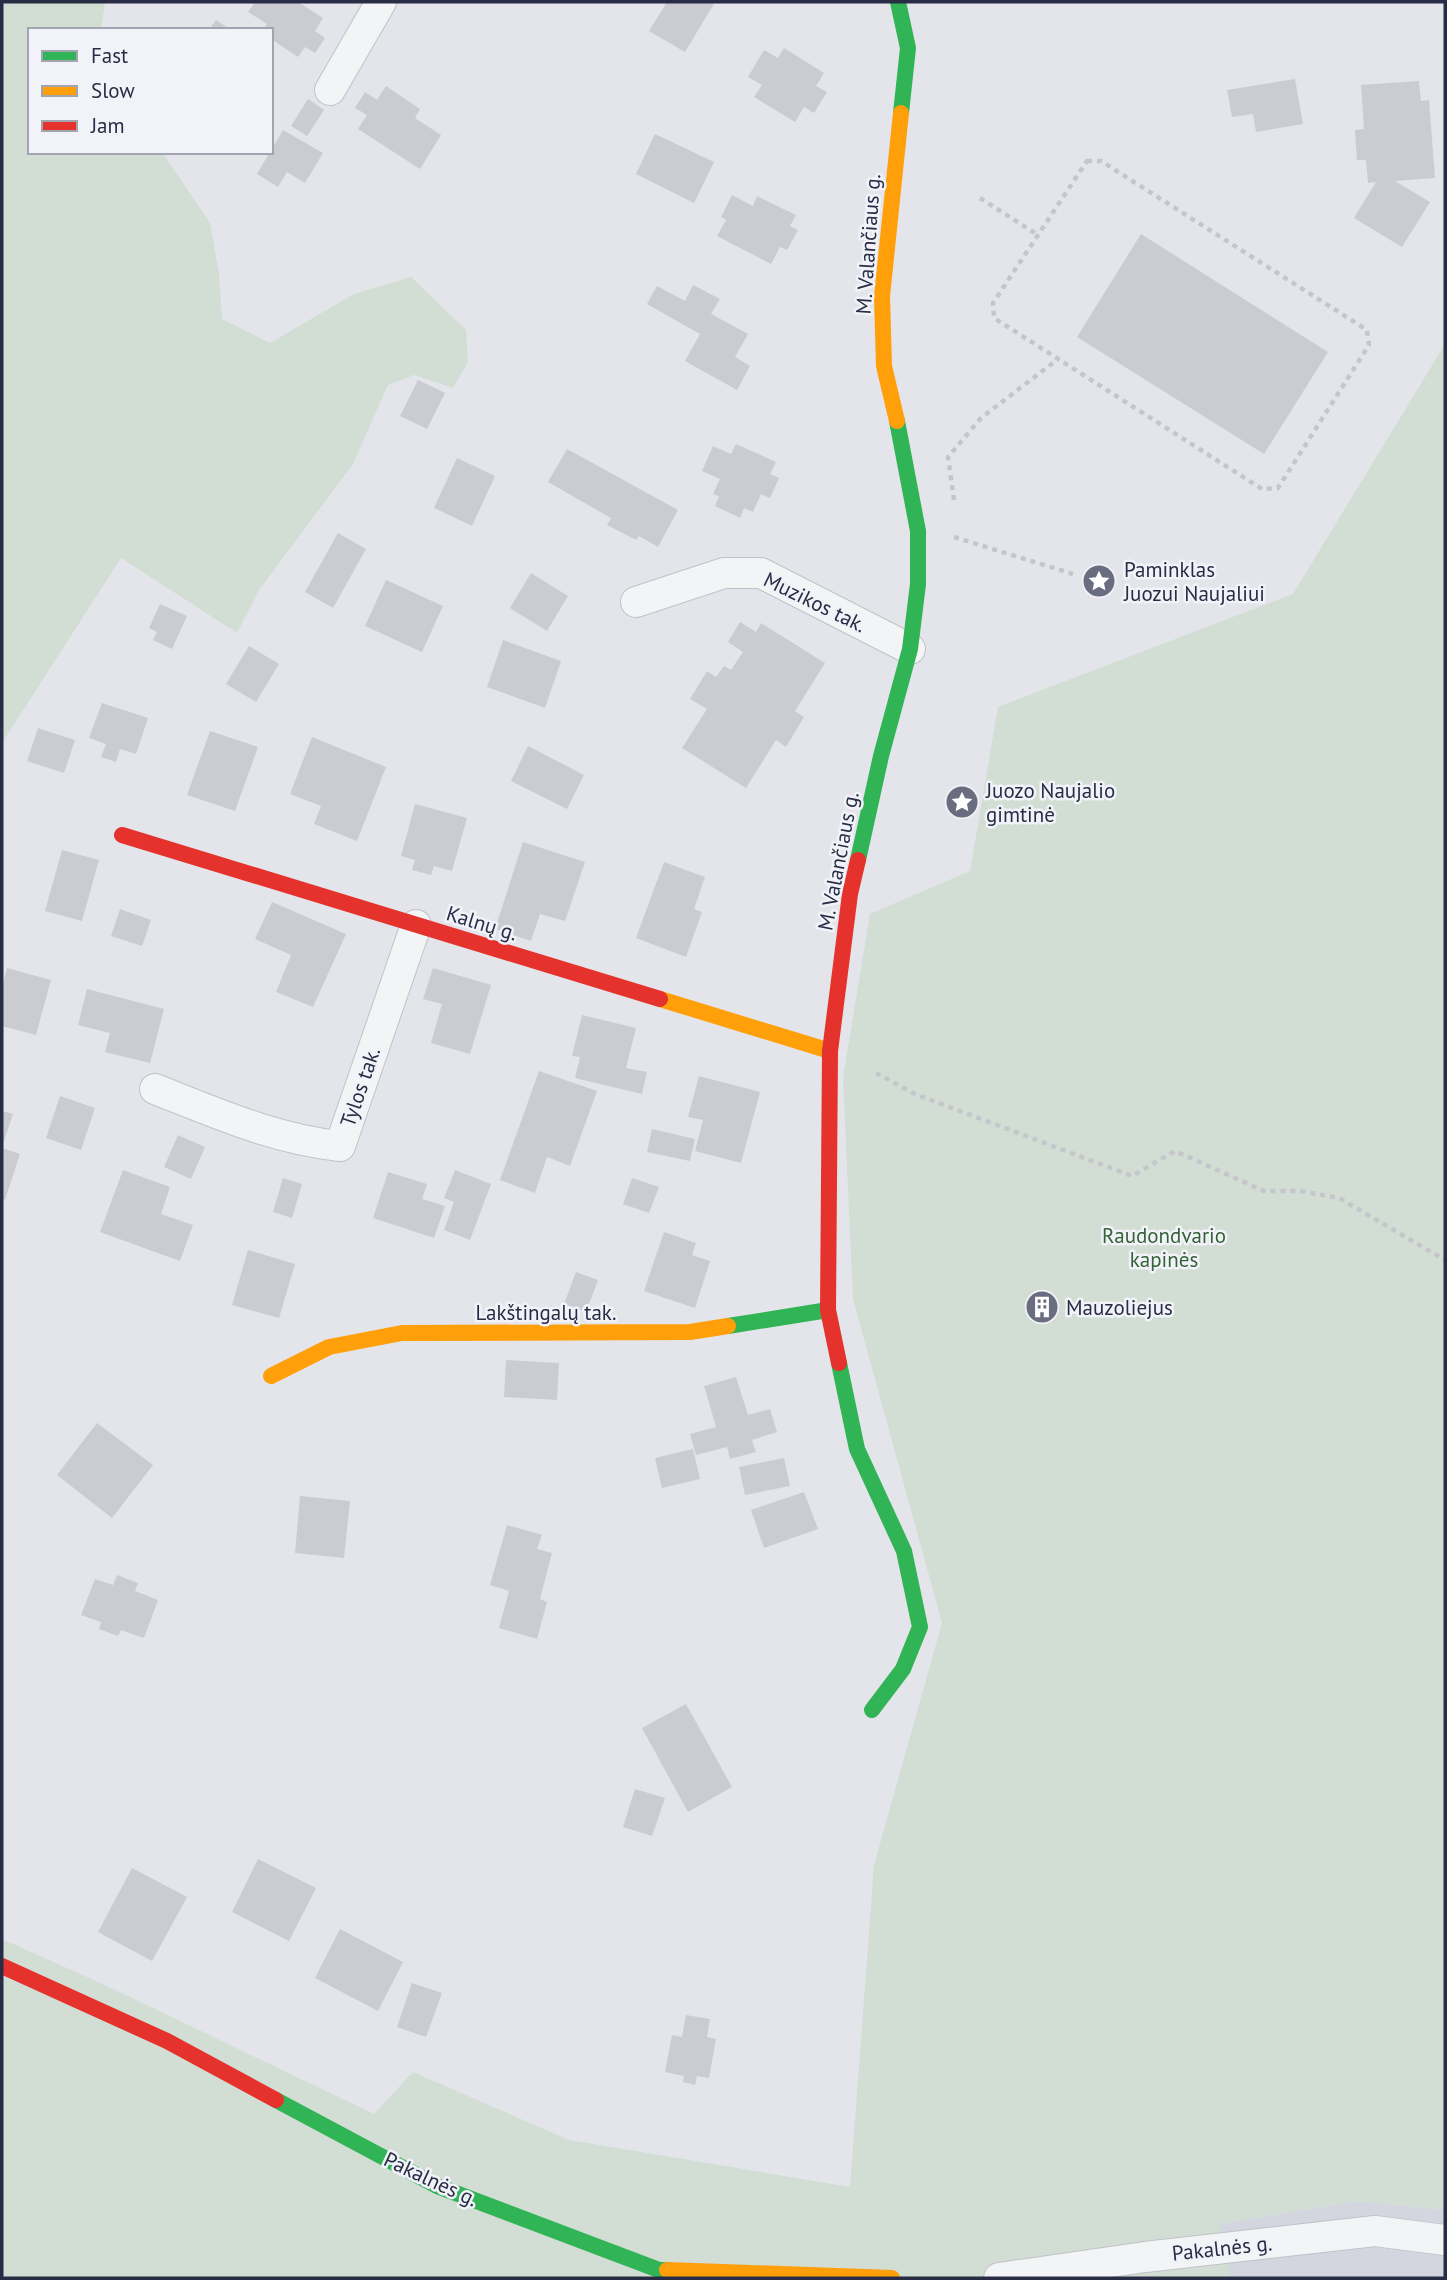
<svg xmlns="http://www.w3.org/2000/svg" width="1447" height="2280" font-family="'PT Sans',sans-serif">
<rect width="100%" height="100%" fill="#e4e5ea"/>
<!-- built -->
<polygon fill="#d4d6df" points="1357,2201 1445,2210 1445,2278 1230,2278 1219,2224"/>
<!-- green -->
<g fill="#d2ddd4">
<polygon points="2,2 105,2 101,30 30,30 30,152 162,152 210,223 219,273 222,319 270,343 354,294 411,277 466,330 468,362 453,388 414,375 388,385 353,464 259,590 237,633 121,558 2,743"/>
<polygon points="1445,344 1445,2210 1357,2201 1220,2224 1230,2278 2,2278 2,1939 107,1986 374,2114 413,2072 569,2140 850,2187 874,1865 942,1623 853,1299 843,1078 870,914 970,871 998,707 1293,594"/>
</g>
<!-- building -->
<g fill="#cbccd2">
<polygon points="255,2 298,2 323,18 315,31 325,38 315,53 305,47 298,57 271,39 271,30 263,30 267,24 248,12"/>
<polygon points="667,2 715,2 685,52 649,31"/>
<polygon points="216,20 231,30 209,30"/>
<polygon points="784,48 824,73 816,86 827,92 814,113 804,107 795,122 754,97 762,85 748,77 764,50 778,58"/>
<polygon points="1295,79 1303,124 1256,132 1253,114 1232,117 1227,90"/>
<polygon points="1419,81 1421,101 1429,100 1435,178 1395,181 1430,202 1402,247 1354,218 1376,182 1368,183 1366,160 1357,160 1355,130 1364,129 1361,85"/>
<polygon points="386,86 420,109 415,118 441,135 420,169 358,129 367,115 355,108 365,92 377,100"/>
<polygon points="308,99 324,110 307,136 291,126"/>
<polygon points="283,130 323,153 305,183 287,172 278,187 257,174"/>
<polygon points="655,134 714,162 694,203 636,174"/>
<polygon points="732,195 753,206 757,196 796,215 790,226 798,230 787,250 780,247 771,264 717,236 726,220 721,217"/>
<polygon points="1141,234 1328,352 1264,454 1077,337"/>
<polygon points="693,285 720,299 711,314 748,334 735,357 750,366 737,390 685,361 700,334 647,304 657,286 685,301"/>
<polygon points="418,380 445,393 427,429 400,416"/>
<polygon points="736,444 776,462 770,474 779,478 770,498 761,494 753,512 744,508 740,518 715,506 719,496 713,494 720,479 702,471 713,446 731,454"/>
<polygon points="567,449 678,510 658,547 639,536 636,540 607,525 611,518 548,482"/>
<polygon points="457,458 495,476 472,526 434,508"/>
<polygon points="338,533 366,549 333,608 305,592"/>
<polygon points="531,573 568,596 547,631 510,608"/>
<polygon points="386,580 443,606 422,652 365,626"/>
<polygon points="160,604 187,616 172,649 153,640 157,632 149,628"/>
<polygon points="740,622 756,632 761,623 825,663 795,711 804,717 786,747 776,740 746,788 682,748 707,709 690,699 707,671 716,677 724,666 731,670 743,652 728,642"/>
<polygon points="503,640 561,661 545,708 487,687"/>
<polygon points="249,646 279,664 256,702 226,684"/>
<polygon points="102,703 148,718 136,754 120,749 116,762 101,757 106,744 89,738"/>
<polygon points="38,728 75,740 64,773 27,761"/>
<polygon points="210,731 258,747 235,811 187,795"/>
<polygon points="312,737 386,767 357,841 314,824 321,806 290,794"/>
<polygon points="528,746 584,775 567,809 511,781"/>
<polygon points="415,804 467,818 452,871 434,866 431,875 412,870 415,860 401,856"/>
<polygon points="523,842 585,862 565,921 540,914 531,941 495,929"/>
<polygon points="62,850 99,860 82,921 45,911"/>
<polygon points="664,862 705,877 694,909 702,912 686,957 636,938"/>
<polygon points="272,902 346,934 313,1007 276,992 291,955 255,939"/>
<polygon points="120,909 151,920 142,946 111,936"/>
<polygon points="7,968 51,980 36,1035 2,1026 2,988"/>
<polygon points="433,968 491,985 470,1054 431,1043 442,1004 423,999"/>
<polygon points="87,989 164,1009 150,1063 105,1052 110,1033 78,1025"/>
<polygon points="582,1015 636,1028 626,1068 647,1072 642,1094 575,1078 580,1057 572,1056"/>
<polygon points="539,1071 597,1091 570,1166 547,1157 535,1193 500,1180"/>
<polygon points="699,1076 760,1092 741,1163 695,1151 703,1120 688,1117"/>
<polygon points="60,1096 95,1108 81,1150 46,1138"/>
<polygon points="2,1111 13,1114 2,1147"/>
<polygon points="652,1129 695,1139 690,1161 647,1152"/>
<polygon points="178,1135 205,1147 191,1179 164,1167"/>
<polygon points="2,1148 20,1154 5,1200 2,1198"/>
<polygon points="123,1170 170,1187 161,1214 193,1225 180,1261 100,1232"/>
<polygon points="455,1170 491,1184 470,1240 444,1230 454,1202 444,1198"/>
<polygon points="388,1172 427,1184 422,1199 445,1206 434,1238 373,1218"/>
<polygon points="283,1178 302,1184 292,1218 273,1212"/>
<polygon points="632,1178 659,1187 649,1213 623,1204"/>
<polygon points="664,1232 696,1243 692,1255 710,1261 695,1308 644,1291"/>
<polygon points="248,1250 295,1264 279,1318 232,1305"/>
<polygon points="576,1272 598,1280 586,1312 564,1304"/>
<polygon points="1034,1296 1054,1304 1049,1318 1029,1311"/>
<polygon points="506,1360 559,1363 557,1400 504,1397"/>
<polygon points="736,1377 748,1415 770,1409 777,1432 752,1440 756,1452 730,1459 727,1447 696,1455 690,1434 716,1427 704,1386"/>
<polygon points="97,1423 153,1465 112,1518 57,1475"/>
<polygon points="693,1449 700,1479 662,1488 655,1458"/>
<polygon points="784,1458 790,1486 745,1495 739,1467"/>
<polygon points="804,1492 818,1529 764,1548 751,1510"/>
<polygon points="300,1496 350,1501 344,1558 295,1553"/>
<polygon points="507,1525 542,1535 537,1549 552,1553 540,1599 547,1602 537,1639 499,1628 509,1591 490,1585"/>
<polygon points="117,1575 138,1583 135,1591 158,1600 144,1638 121,1630 118,1636 99,1629 101,1622 81,1615 95,1579 113,1585"/>
<polygon points="686,1704 732,1787 688,1812 642,1728"/>
<polygon points="635,1789 665,1798 652,1836 623,1827"/>
<polygon points="258,1859 316,1888 289,1941 232,1912"/>
<polygon points="132,1868 187,1897 152,1961 98,1932"/>
<polygon points="340,1929 403,1962 378,2011 315,1978"/>
<polygon points="412,1983 442,1993 426,2037 397,2027"/>
<polygon points="686,2015 710,2019 707,2037 716,2039 709,2078 697,2076 695,2085 683,2082 684,2076 665,2072 672,2035 682,2037"/>
</g>
<g fill="none" stroke-linecap="round" stroke-linejoin="round">
<defs>
<g id="street">
<polyline points="330,90 381,2"/>
<polyline points="636,602 724,573 761,573 910,649"/>
<path d="M155,1089C216,1113 274,1139 340,1146L416,925"/>
<polyline points="999,2278 1145,2257 1375,2231 1445,2240"/>
</g>
</defs>
<!-- street casing -->
<use href="#street" stroke="#c1c2c8" stroke-width="32"/>
<!-- path -->
<g stroke="#c5c6cc" stroke-width="4.5" stroke-dasharray="5 5" stroke-linecap="butt">
<polygon points="1087,161 1101,161 1367,330 1369,345 1278,488 1262,489 994,318 993,303"/>
<polyline points="980,198 1038,235"/>
<polyline points="954,500 948,457 981,418 1058,359"/>
<polyline points="954,537 1073,574"/>
<polyline points="876,1073 915,1094 1132,1176 1175,1151 1264,1191 1300,1191 1339,1198 1445,1260"/>
</g>
<!-- street -->
<use href="#street" stroke="#f3f4f6" stroke-width="30"/>
<!-- fast -->
<g stroke="#30b455" stroke-width="16">
<polyline points="898,2 908,48 901,113"/>
<polyline points="858,860 881,756 910,649 918,584 918,531 897,421"/>
<polyline points="728,1326 828,1310"/>
<polyline points="839,1363 857,1449 904,1551 920,1627 903,1669 872,1710"/>
<polyline points="276,2100 437,2186 659,2270 667,2270"/>
</g>
<!-- slow -->
<g stroke="#ff9f0a" stroke-width="16">
<polyline points="897,421 884,366 882,296 901,113"/>
<polyline points="660,999 830,1051"/>
<polyline points="271,1376 329,1347 402,1333 690,1332 728,1326"/>
<polyline points="667,2270 892,2278"/>
</g>
<!-- jam -->
<g stroke="#e5322d" stroke-width="16">
<polyline points="122,835 660,999"/>
<polyline points="839,1363 828,1310 830,1051 850,894 858,860"/>
<polyline points="2,1966 167,2041 276,2100"/>
</g>
</g>
<!-- icons -->
<defs>
<symbol id="sight-disc" viewBox="-11 -11 22 22"><circle r="9.5" fill="#6a6d7f" stroke="#f2f3f9"/><path d="M0-6L1.8-2.2L6-1.7L2.9 1.2L3.7 5.4L0 3.3L-3.7 5.4L-2.9 1.2L-6-1.7L-1.8-2.2Z" fill="#fff"/></symbol>
<symbol id="building-disc" viewBox="-11 -11 22 22"><circle r="9.5" fill="#6a6d7f" stroke="#f2f3f9"/><path d="M-4-6H4V6H1V3H-1V6H-4ZM-2.5-4.3h1.7v1.8h-1.7ZM.8-4.3h1.7v1.8H.8ZM-2.5-1h1.7V.8h-1.7ZM.8-1h1.7V.8H.8Z" fill="#fff"/></symbol>
</defs>
<g fill-rule="evenodd">
<use href="#sight-disc" x="1080" y="562" width="38" height="38"/>
<use href="#sight-disc" x="943" y="783" width="38" height="38"/>
<use href="#building-disc" x="1023" y="1288" width="38" height="38"/>
</g>
<g text-anchor="middle" dominant-baseline="central" stroke-width="5" stroke-linejoin="round" paint-order="stroke">
<!-- street labels -->
<g font-size="21" fill="#282d45" stroke="#f2f3f9">
<text transform="translate(868 244) rotate(-86)">M. Valančiaus g.</text>
<text transform="translate(815 602) rotate(26)">Muzikos tak.</text>
<text transform="translate(838 861) rotate(-79)">M. Valančiaus g.</text>
<text transform="translate(482 923) rotate(17)">Kalnų g.</text>
<text transform="translate(360 1087) rotate(-71)">Tylos tak.</text>
<text x="546" y="1312">Lakštingalų tak.</text>
<text transform="translate(431 2179) rotate(25)">Pakalnės g.</text>
<text transform="translate(1222 2248) rotate(-6)">Pakalnės g.</text>
</g>
<!-- poi labels -->
<g font-size="21" fill="#282d45" stroke="#f2f3f9" text-anchor="start">
<text x="1124" y="569">Paminklas<tspan x="1124" dy="24">Juozui Naujaliui</tspan></text>
<text x="986" y="790">Juozo Naujalio<tspan x="986" dy="24">gimtinė</tspan></text>
<text x="1066" y="1307">Mauzoliejus</text>
</g>
<!-- park labels -->
<g font-size="21" fill="#356236" stroke="#f2f3f9">
<text x="1164" y="1235">Raudondvario<tspan x="1164" dy="24">kapinės</tspan></text>
</g>
</g>
<!-- border -->
<rect width="1447" height="2280" fill="none" stroke="#282d45" stroke-width="7"/>
<!-- legend -->
<rect x="28" y="28" width="245" height="126" fill="#f2f3f9" stroke="#a1a4b1" stroke-width="2"/>
<rect x="42" y="51" width="35" height="10" fill="#30b455" stroke="#a1a4b1" stroke-width="2"/>
<text x="91" y="63" font-size="21" fill="#282d45">Fast</text>
<rect x="42" y="86" width="35" height="10" fill="#ff9f0a" stroke="#a1a4b1" stroke-width="2"/>
<text x="91" y="98" font-size="21" fill="#282d45">Slow</text>
<rect x="42" y="121" width="35" height="10" fill="#e5322d" stroke="#a1a4b1" stroke-width="2"/>
<text x="91" y="133" font-size="21" fill="#282d45">Jam</text>
</svg>
